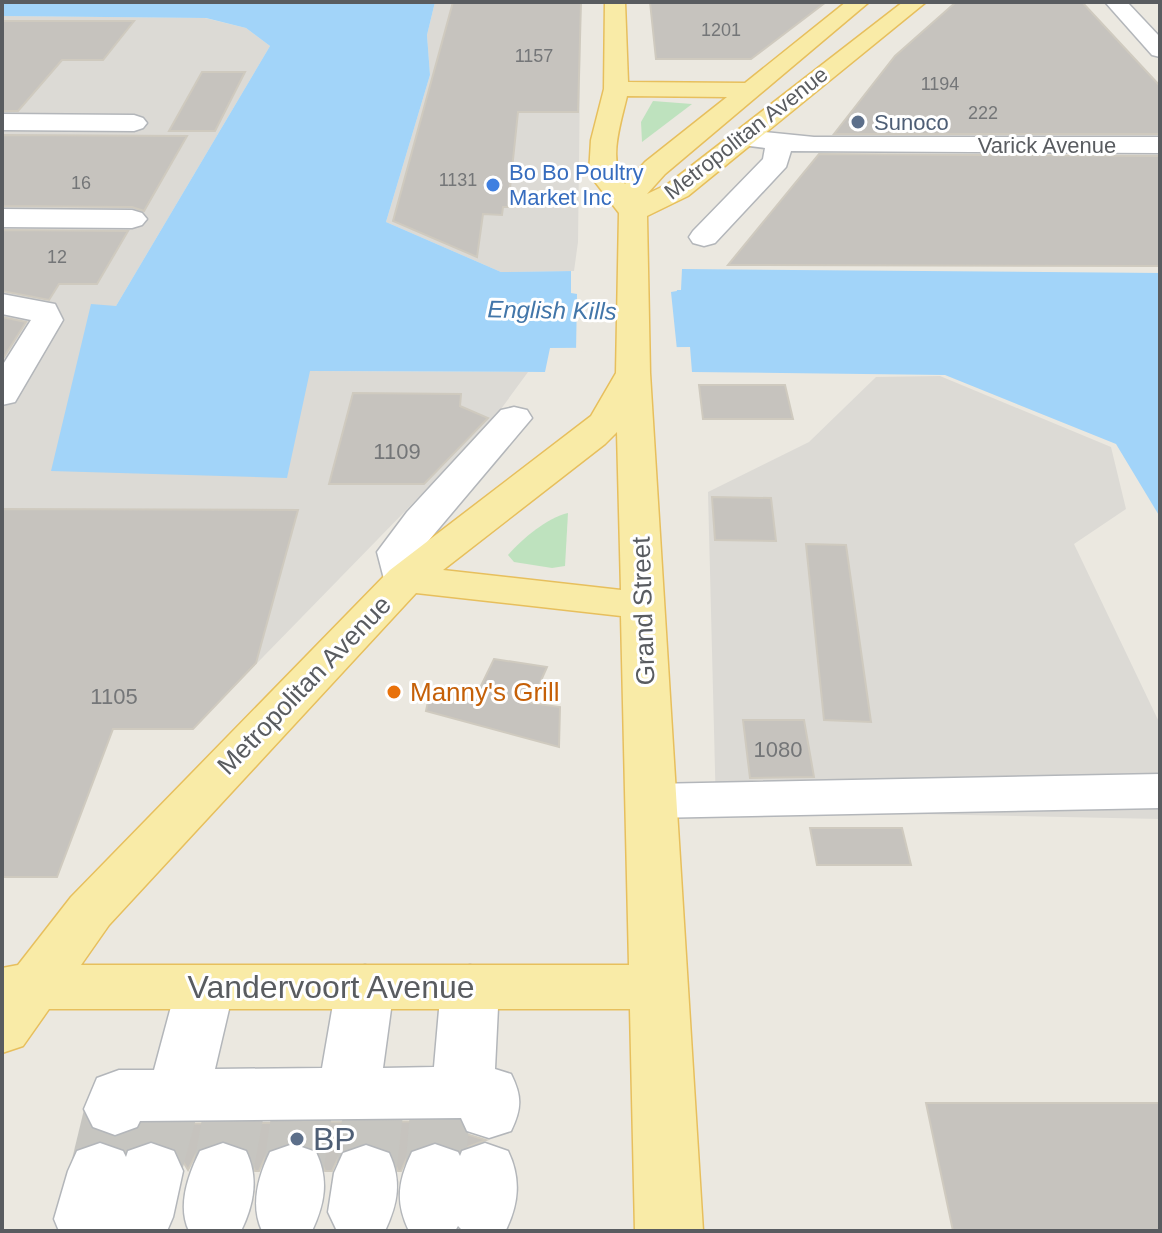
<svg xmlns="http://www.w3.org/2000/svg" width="1162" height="1233" font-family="Arial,sans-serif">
<rect width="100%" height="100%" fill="#ebe8e0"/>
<!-- industrial -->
<g fill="#dcdad5">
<polygon points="435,2 581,2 578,242 574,271 501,272 386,222 430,75 427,35"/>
<polygon points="2,16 205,18 246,28 270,46 116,306 310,371 528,372 490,424 193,729 113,729 57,877 2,877"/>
<polygon points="940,376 1111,447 1126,509 1074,544 1160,724 1160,819 716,810 708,492 809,442 876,377"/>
</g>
<!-- green -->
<g fill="#bee2be">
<polygon points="653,101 692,104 642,142 641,122"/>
<path d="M568,513L565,566L552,568L514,562L508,555C523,538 547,518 568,513Z"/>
</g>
<!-- water -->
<polygon fill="#a2d4f9" points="2,2 435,2 427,35 430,75 386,222 501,272 574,271 576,291 681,290 682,269 1160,273 1160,517 1116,444 945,375 692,372 690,347 550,348 545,372 310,371 287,478 51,471 91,304 116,306 270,46 246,28 206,18 2,16"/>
<!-- pier -->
<polygon fill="#ebe8e0" points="571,271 577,271 579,287 676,286 677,291 671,292 677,350 683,351 576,352 577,294 571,293"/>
<!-- building -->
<g fill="#c6c3be" stroke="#cfcabf" stroke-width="2">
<polygon points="453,2 581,2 578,112 518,112 508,207 503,207 502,215 483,214 477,257 393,221"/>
<polygon points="650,2 826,2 751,59 656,59"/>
<polygon points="956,2 1082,2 1160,86 1160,134 834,134 895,56"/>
<polygon points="2,21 134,21 103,60 62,60 18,111 2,111"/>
<polygon points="202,72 245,72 215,131 169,131"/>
<polygon points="2,135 187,136 144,211 132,207 2,206"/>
<polygon points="819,154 1160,156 1160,266 728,265"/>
<polygon points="2,230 128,231 97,284 59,284 49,300 2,291"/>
<polygon points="2,317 26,322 2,360"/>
<polygon points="699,385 785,385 793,419 703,419"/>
<polygon points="353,393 461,394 460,406 488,418 424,484 329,484"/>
<polygon points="712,497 771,498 776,541 715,540"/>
<polygon points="2,509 298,510 256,663 193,729 113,729 57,877 2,877"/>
<polygon points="806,544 846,545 871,722 824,720"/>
<polygon points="494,659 547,667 531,703 560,707 559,747 426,711 431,687 477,694"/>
<polygon points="743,720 804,720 814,777 750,778"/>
<polygon points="810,828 902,828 911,865 817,865"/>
<polygon points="926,1103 1160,1103 1160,1231 953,1231"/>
<polygon points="459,1121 466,1134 486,1140 460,1150 436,1141 411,1149 401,1171 398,1171 390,1150 367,1142 342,1150 332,1171 325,1171 317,1149 294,1141 269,1149 259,1171 255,1171 247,1148 224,1140 199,1148 188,1170 175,1148 152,1140 126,1150 101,1140 92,1143 94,1131 116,1138 138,1130 142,1124"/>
</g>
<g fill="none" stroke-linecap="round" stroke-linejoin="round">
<!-- minor-tunnel -->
<g stroke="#c6c5c0" stroke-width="60" stroke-dasharray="60 30" stroke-linecap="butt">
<polyline points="100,1171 115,1109"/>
<polyline points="151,1171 167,1111"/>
<polyline points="223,1171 234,1111"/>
<polyline points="293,1172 302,1112"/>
<polyline points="435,1172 440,1113"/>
<polyline points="366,1173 373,1113"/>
</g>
<defs>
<g id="minor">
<polygon points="1105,2 1127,2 1160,37 1160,57 1152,55"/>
<polygon points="2,114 134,115 143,118 147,123 143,128 134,131 2,130"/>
<polygon points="743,130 814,137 1160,137 1160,153 791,151 786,167 715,243 704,246 693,243 689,237 693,231 763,159 765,148 734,144 730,138 734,132"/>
<polygon points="2,209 132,210 142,213 147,219 142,225 132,228 2,227"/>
<polygon points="2,294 55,304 63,320 15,402 2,405 2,366 31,320 2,314"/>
<polygon points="514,407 527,410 532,418 419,552 426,579 420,588 405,592 390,588 384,579 377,552 407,512 501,410"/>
<polygon points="1160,774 1160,808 651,818 633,813 626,801 633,789 651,784"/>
<path d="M365,965L385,971L394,987L383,1068L434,1067L441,987L450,971L470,965L490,971L499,987L495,1069L511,1074C522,1096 522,1108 511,1131L489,1138L467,1131L461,1118L140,1121L137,1127L115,1135L93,1127L84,1109L97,1078L119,1070H154L176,988L185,972L205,966L225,972L234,988L215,1069L322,1068L336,987L345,971Z"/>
<polygon points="100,1143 123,1151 126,1157 128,1151 151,1143 174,1151 183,1171 173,1217 167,1231 59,1231 54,1219 68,1171 77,1151"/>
<path d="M223,1143L246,1151C259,1178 254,1204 241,1231H189C177,1206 188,1175 200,1151Z"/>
<path d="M485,1143L508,1151C521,1178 519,1203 506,1230L463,1231L458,1226L455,1231H409C395,1202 398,1181 412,1152L435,1144L458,1152L460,1156L462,1151Z"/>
<path d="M293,1144L316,1152C329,1180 325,1203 312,1231H262C250,1205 258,1177 270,1152Z"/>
<path d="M366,1145L389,1153C402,1181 398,1203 385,1231H337L328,1212L334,1173L343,1153Z"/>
</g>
<path id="major" d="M605,2H625L628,82L745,83L846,2H869L665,174L647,194L668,184L903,2H926L688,196L647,216L650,373L703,1231H635L630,1009H49L23,1046L2,1053V968L18,965L71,897L390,570L591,416L616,373L619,213L589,174L591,140L604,89ZM627,96L727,97L645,162L625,184C607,161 621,123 627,96ZM617,432L621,590L443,570L605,444ZM416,593L621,616L629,965H81L109,925Z"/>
</defs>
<!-- minor casing -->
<use href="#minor" stroke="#b3b6ba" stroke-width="3"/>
<!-- major casing -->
<use href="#major" stroke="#e7bf5d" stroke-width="3"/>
<!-- minor -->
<use href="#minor" fill="#fff" fill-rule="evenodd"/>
<!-- major -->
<use href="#major" fill="#f9eba7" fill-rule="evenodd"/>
</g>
<!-- markers -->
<g fill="#5c6f8a" stroke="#fff" stroke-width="3">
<circle cx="858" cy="122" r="8"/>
<circle cx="297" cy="1139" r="8"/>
</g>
<circle fill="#3f7fe0" stroke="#fff" stroke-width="3" cx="493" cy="185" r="8"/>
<circle fill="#e8710a" stroke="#fff" stroke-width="3" cx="394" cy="692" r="8"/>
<g text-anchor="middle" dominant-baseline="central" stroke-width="6" stroke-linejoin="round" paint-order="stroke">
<!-- far-number labels -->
<g font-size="18" fill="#747678">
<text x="721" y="30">1201</text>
<text x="534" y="56">1157</text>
<text x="940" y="84">1194</text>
<text x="983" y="113">222</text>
<text x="458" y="180">1131</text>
<text x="81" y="183">16</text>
<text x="57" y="257">12</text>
</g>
<!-- far-service labels -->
<g font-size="22" fill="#4e5e75" stroke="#fff" text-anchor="start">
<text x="874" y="122">Sunoco</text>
</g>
<!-- far-street labels -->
<g font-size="22" fill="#595c60" stroke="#fff">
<text transform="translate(746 133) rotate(-38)">Metropolitan Avenue</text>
<text x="1047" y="145">Varick Avenue</text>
</g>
<!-- far-shop labels -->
<g font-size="22" fill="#366cbe" stroke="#fff" text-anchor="start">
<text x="509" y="172">Bo Bo Poultry<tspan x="509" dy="25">Market Inc</tspan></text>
</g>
<!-- number labels -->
<g font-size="22" fill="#747678">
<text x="397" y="451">1109</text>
<text x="114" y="696">1105</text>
<text x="778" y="749">1080</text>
</g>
<!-- far-water labels -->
<g font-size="24" font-style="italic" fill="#4276a9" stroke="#fff">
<text transform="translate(552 310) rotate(1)">English Kills</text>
</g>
<!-- street labels -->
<g font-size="26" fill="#595c60" stroke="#fff">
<text transform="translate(643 611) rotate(-92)">Grand Street</text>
<text transform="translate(304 685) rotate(-46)">Metropolitan Avenue</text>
</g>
<!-- food labels -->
<g font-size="26" fill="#c56008" stroke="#fff" text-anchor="start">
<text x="410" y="692">Manny's Grill</text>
</g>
<!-- near-street labels -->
<g font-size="32" fill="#595c60" stroke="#fff">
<text x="331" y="987">Vandervoort Avenue</text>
</g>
<!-- near-service labels -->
<g font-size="32" fill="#4e5e75" stroke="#fff" text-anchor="start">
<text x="313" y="1139">BP</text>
</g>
</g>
<!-- border -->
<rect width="1162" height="1233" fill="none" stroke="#595c60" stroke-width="8"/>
</svg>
